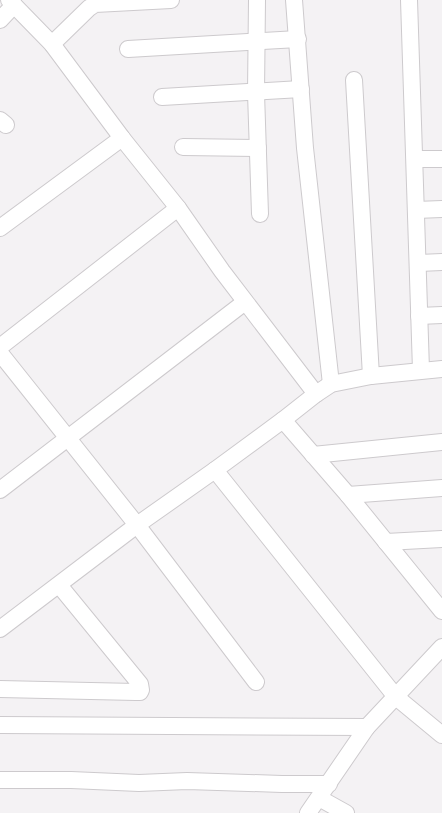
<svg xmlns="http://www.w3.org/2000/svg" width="442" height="813" font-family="'Work Sans',sans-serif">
<rect width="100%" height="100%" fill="#f4f2f4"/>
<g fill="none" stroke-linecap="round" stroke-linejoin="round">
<defs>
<g id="minor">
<polyline points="9,0 52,44 122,138 178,208 222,271 316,394"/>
<polyline points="257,0 256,93 260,214"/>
<polyline points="294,0 305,148 331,384"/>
<polyline points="409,0 421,370"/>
<polyline points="0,20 14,5"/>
<polyline points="52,44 89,8 95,4 171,0"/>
<polyline points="128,49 298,39"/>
<polyline points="354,80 371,376"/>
<polyline points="162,97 301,89"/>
<polyline points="0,120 6,125"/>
<polyline points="183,147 258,148"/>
<polyline points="415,159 442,159"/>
<polyline points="416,210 442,209"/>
<polyline points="0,228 122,138"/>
<polyline points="419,263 442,262"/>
<polyline points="419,316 442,315"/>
<polyline points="0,347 178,208"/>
<polyline points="0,353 137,525 256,682"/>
<polyline points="283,420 348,495 442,611"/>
<polyline points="313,455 442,442"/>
<polyline points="215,470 396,697 442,735"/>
<polyline points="0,490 245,302"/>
<polyline points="348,495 442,488"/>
<polyline points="386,542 442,539"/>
<polyline points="0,629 137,525 215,470 283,420 316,394 331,384 371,376 442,369"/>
<polyline points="0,689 136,692 140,692 141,690 140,684 59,585"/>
<polyline points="0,725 367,727"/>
<polyline points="0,780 71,780 139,783 187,781 282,784 329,784"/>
<polyline points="319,798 346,813"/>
<polyline points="308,813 367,727 442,647"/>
</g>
</defs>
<!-- minor casing -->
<use href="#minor" stroke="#cdcacd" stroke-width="18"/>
<!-- minor -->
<use href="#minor" stroke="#fff" stroke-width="16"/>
</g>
</svg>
